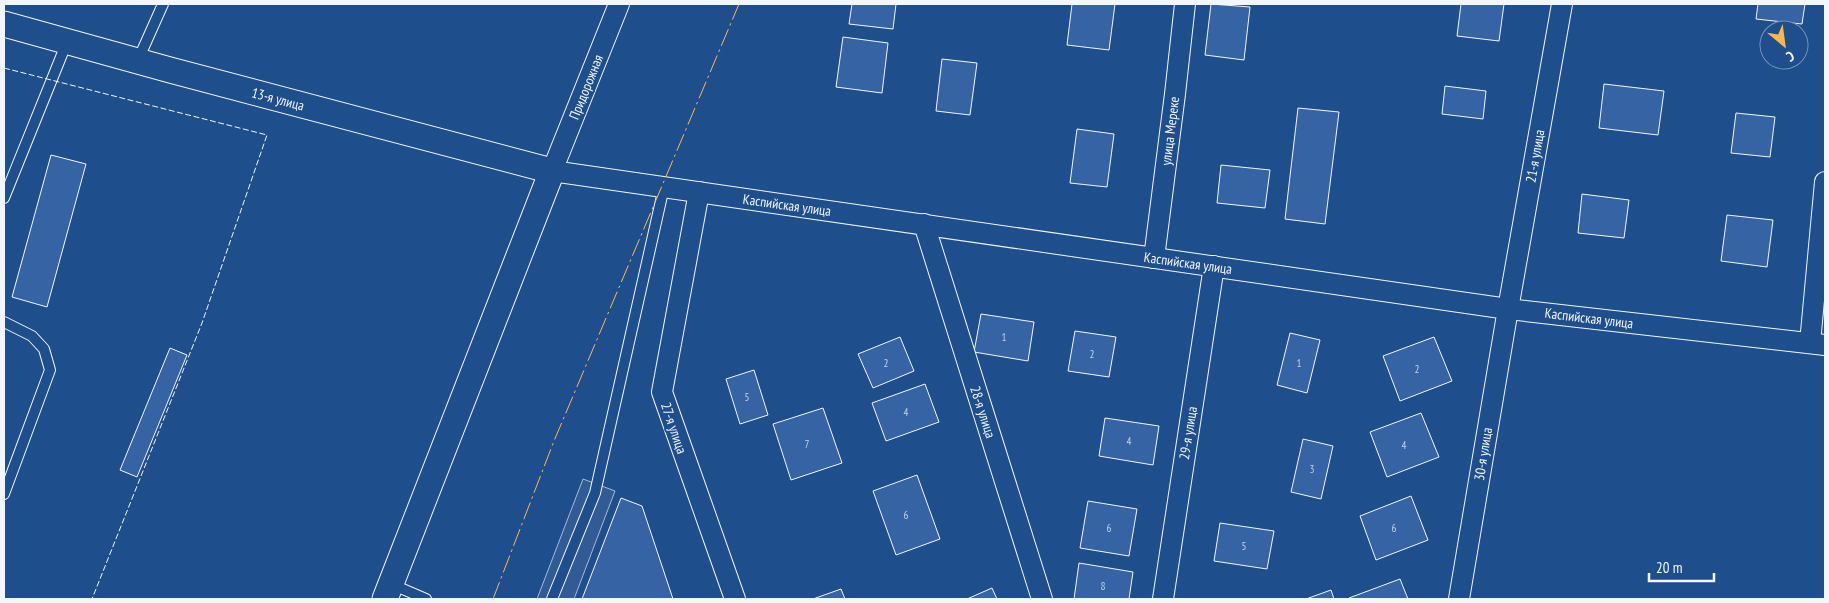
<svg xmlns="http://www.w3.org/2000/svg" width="1829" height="603" font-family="'PT Sans Narrow',sans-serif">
<rect width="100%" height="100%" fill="#1f4e8c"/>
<!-- parking -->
<polygon fill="#305b95" stroke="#a8bbd7" points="583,479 615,491 574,599 537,599"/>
<!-- building -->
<g fill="#3563a3" stroke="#f2f6ff">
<polygon points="852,4 896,4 893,29 849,24"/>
<polygon points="1072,4 1115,4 1109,50 1067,45"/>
<polygon points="1211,4 1250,7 1244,60 1205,55"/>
<polygon points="1461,4 1504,4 1499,41 1457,36"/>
<polygon points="1758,4 1805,4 1802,24 1756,19"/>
<polygon points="843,37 888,43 882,93 836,87"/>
<polygon points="942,59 977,63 970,115 936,111"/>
<polygon points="1604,84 1664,91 1658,135 1599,128"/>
<polygon points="1445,86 1486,91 1483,119 1442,114"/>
<polygon points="1298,108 1339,112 1325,224 1285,219"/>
<polygon points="1736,113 1775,117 1770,157 1731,153"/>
<polygon points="1077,129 1114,134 1107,187 1070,183"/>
<polygon points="51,155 86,164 47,307 12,297"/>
<polygon points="1221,165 1270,170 1265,208 1217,203"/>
<polygon points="1582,194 1629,200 1624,238 1578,233"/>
<polygon points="1727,215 1773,220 1767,267 1721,261"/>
<polygon points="981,314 1034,322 1028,361 974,352"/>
<polygon points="1075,331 1116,337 1109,377 1068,371"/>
<polygon points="1290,333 1320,340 1307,393 1277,385"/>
<polygon points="900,337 914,371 873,388 858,354"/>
<polygon points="1434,337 1452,381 1400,401 1383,356"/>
<polygon points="170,348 187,355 137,477 120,470"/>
<polygon points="754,370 768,415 740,424 726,379"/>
<polygon points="925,384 939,422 886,441 872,403"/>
<polygon points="823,408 842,463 791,480 773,424"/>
<polygon points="1421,413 1439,457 1387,477 1370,432"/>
<polygon points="1105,418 1159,426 1153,465 1099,456"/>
<polygon points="1303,439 1333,446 1321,499 1291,492"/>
<polygon points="917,475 940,539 896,555 873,491"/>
<polygon points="1411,496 1428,540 1376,560 1360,516"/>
<polygon points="621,498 642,506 673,599 582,599"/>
<polygon points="1088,501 1137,509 1129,556 1080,548"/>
<polygon points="1220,523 1274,531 1267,569 1214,561"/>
<polygon points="1079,563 1133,572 1129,599 1074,599"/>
<polygon points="1400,579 1408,599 1349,599 1349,598"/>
<polygon points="992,588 997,599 967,599"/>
<polygon points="841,589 845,599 813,599"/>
<polygon points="1331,590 1334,599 1306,599"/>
</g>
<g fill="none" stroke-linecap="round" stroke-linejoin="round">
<defs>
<g id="service">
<polyline points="138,60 163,4"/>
<polyline points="4,198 67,42"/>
<polyline points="4,322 32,336 44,349 50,370 4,494"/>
<polyline points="391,584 426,599"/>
<polyline points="552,599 595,493 664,187"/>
</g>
<g id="minor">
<polyline points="619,4 552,171 1508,309 1825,345"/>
<polyline points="699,192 662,392 735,599"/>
<polyline points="924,224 1042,599"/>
<polyline points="1154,258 1175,94 1185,4"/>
<polyline points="1810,343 1825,182"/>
<polyline points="1163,599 1214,266"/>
<polyline points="1459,599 1508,309 1562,4"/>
</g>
<polyline id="tertiary" points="4,24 170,70 552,171 385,599"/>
</defs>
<!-- service casing -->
<use href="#service" stroke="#f2f6ff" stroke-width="12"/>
<!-- minor casing -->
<use href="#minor" stroke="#f2f6ff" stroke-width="22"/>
<!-- tertiary casing -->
<use href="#tertiary" stroke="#f2f6ff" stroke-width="27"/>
<!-- service -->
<use href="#service" stroke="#1f4e8c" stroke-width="10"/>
<!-- minor -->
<use href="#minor" stroke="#1f4e8c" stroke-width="20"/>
<!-- tertiary -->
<use href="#tertiary" stroke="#1f4e8c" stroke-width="25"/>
<!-- fence -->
<polyline stroke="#f2f6ff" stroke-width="1" stroke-dasharray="6 2.5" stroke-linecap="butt" points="4,68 267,135 202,323 92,599"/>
<!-- power -->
<polyline stroke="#ffb74d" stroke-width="1" stroke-dasharray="18 4 2.5 4" stroke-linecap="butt" points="493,599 554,441 739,4"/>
</g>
<g text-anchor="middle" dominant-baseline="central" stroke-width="4" stroke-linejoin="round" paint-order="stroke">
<!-- number labels -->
<g font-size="11" fill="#c3d1e8">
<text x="1004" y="337">1</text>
<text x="1092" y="354">2</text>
<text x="886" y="363">2</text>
<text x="1299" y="363">1</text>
<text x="1417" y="369">2</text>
<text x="747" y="397">5</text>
<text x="906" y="412">4</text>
<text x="1129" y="441">4</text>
<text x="807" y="444">7</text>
<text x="1404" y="445">4</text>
<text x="1312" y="469">3</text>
<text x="906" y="515">6</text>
<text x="1109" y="528">6</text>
<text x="1394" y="528">6</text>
<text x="1244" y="546">5</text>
<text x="1103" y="586">8</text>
</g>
<!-- street labels -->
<g font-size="14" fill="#f2f6ff" stroke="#1f4e8c">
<text transform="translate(586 87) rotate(-68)">Придорожная</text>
<text transform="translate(278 99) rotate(15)">13-я улица</text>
<text transform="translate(1170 131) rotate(-83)">улица Мереке</text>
<text transform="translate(1535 156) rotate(-80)">21-я улица</text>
<text transform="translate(787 205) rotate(8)">Каспийская улица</text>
<text transform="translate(1188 263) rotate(8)">Каспийская улица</text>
<text transform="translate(1589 318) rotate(7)">Каспийская улица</text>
<text transform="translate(983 412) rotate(72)">28-я улица</text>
<text transform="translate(674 428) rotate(71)">27-я улица</text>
<text transform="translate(1188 433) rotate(-81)">29-я улица</text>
<text transform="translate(1483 454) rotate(-81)">30-я улица</text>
</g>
</g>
<!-- border -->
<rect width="1829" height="603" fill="none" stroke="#f2f6ff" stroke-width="10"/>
<!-- north arrow -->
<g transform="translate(1784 45) rotate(151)"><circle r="24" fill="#1f4e8c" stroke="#7391ba"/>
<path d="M0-4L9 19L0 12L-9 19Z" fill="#ffb74d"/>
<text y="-8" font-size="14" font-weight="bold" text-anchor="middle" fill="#f2f6ff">С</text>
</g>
<!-- scale -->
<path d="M1649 573v8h65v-8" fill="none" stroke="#f2f6ff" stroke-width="2.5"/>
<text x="1656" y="573" font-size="15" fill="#f2f6ff" stroke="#1f4e8c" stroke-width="4" paint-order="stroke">20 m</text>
</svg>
